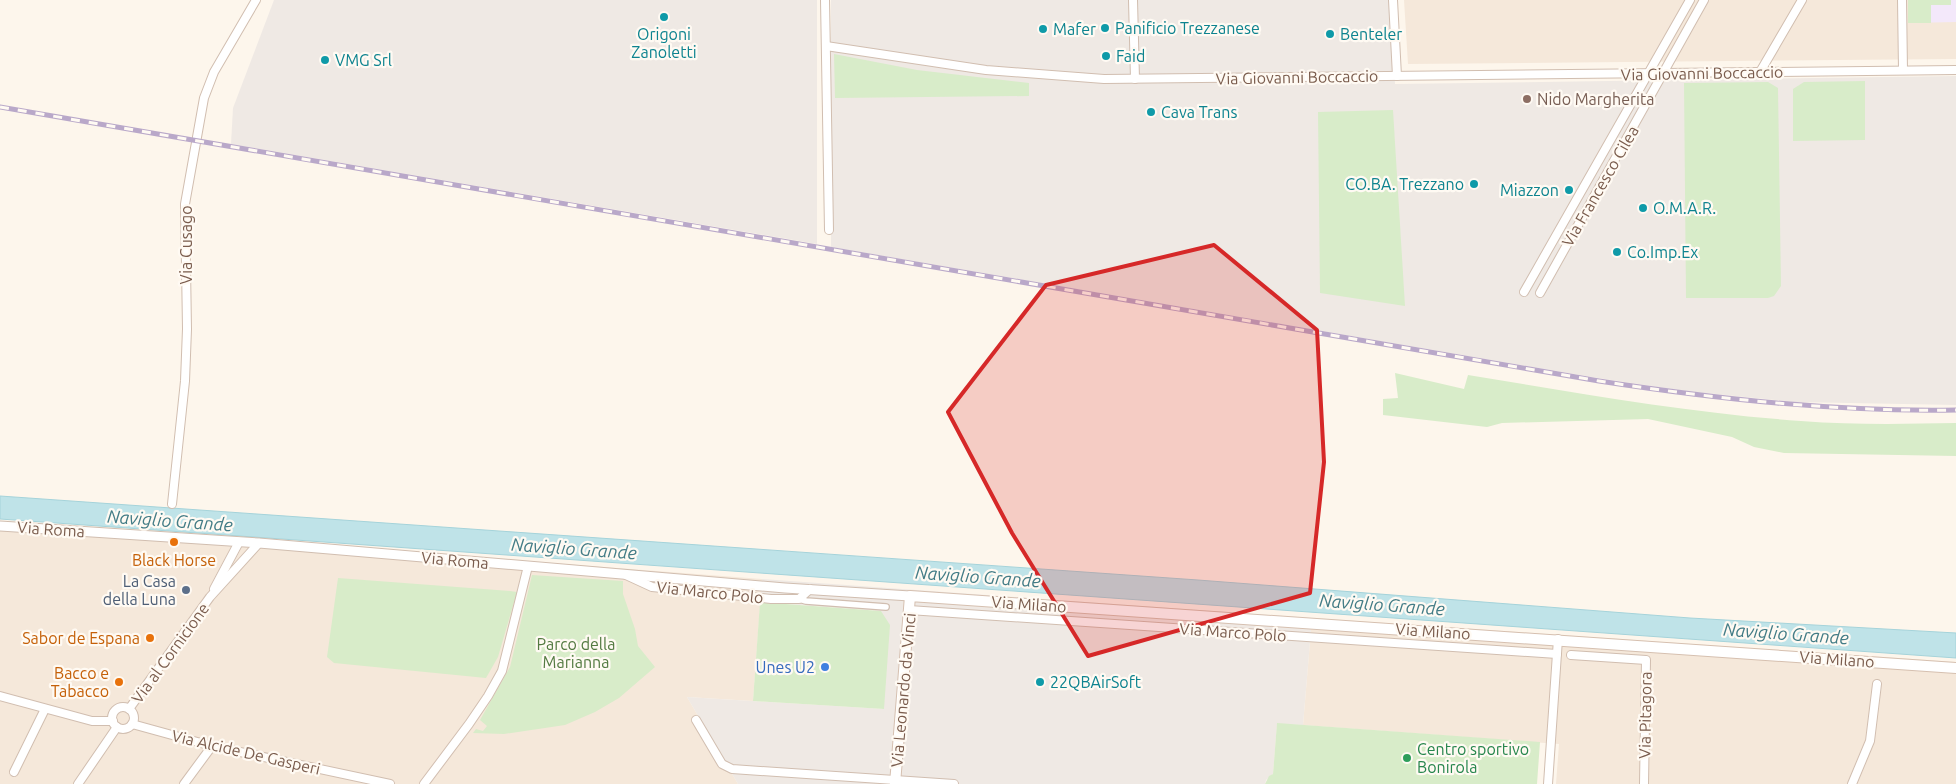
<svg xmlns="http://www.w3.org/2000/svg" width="1956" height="784" font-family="Ubuntu,sans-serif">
<rect width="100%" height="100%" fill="#fdf6ec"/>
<!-- residential -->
<g fill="#f5e8da">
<polygon points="1404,0 1956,0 1956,59 1408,64"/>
<polygon points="0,521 762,579 753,701 687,697 738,784 0,784"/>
<polygon points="1312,618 1956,662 1956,784 1556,784 1559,744 1303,725"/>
</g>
<!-- industrial -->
<g fill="#efe9e4">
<polygon points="274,0 817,0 817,244 231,144 233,108"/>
<polygon points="831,0 1389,0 1395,84 1956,76 1956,405 1796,402 1686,391 1591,377 831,247"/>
<polygon points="762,579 1312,618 1303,725 1277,724 1273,774 1266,780 1265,784 738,784 687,697 884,709 881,611 760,602"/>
</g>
<!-- education -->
<polygon fill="#f3e8fa" points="1908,0 1956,0 1956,22 1908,23"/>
<!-- green -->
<g fill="#d8ecc9">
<polygon points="1908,0 1951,0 1951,5 1931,5 1931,23 1908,23"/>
<polygon points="834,54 917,70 1029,83 1029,96 835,98"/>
<polygon points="1865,81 1865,140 1793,141 1793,89 1804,82"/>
<polygon points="1768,82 1778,88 1781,286 1774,296 1768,298 1686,298 1684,83"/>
<polygon points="1393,110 1405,306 1320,293 1318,112"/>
<path d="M1395,373L1464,389L1468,375C1579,393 1689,413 1801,421C1853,425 1904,424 1956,423V456L1784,453L1754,447L1732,437L1648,419L1502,423L1487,427L1383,415V399L1398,398Z"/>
<polygon points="532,575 623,581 623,594 635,629 638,646 655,667 619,698 595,712 565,725 504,734 473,733 476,729 483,731 487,726 480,720 510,667"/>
<polygon points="338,578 510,591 517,592 498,657 486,678 334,663 327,657"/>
<polygon points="760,602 881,611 890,625 884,709 753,701"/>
<polygon points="1277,723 1540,742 1537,784 1265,784 1269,776 1273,774"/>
</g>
<!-- water -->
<polygon fill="#bfe3e8" stroke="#a5d3da" points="0,496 1198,580 1690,618 1956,633 1956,658 0,519"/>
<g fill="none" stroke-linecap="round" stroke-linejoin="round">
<defs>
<polyline id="pedestrian" points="799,599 806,601 886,607"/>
<g id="minor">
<polyline points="825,0 829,230"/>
<polyline points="1133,0 1135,79"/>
<polyline points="1393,0 1397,76"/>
<polyline points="1902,0 1903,70"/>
<polyline points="826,46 986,70 1104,79 1956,70"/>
<polyline points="1760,72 1802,0"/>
<polyline points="1524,292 1690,0"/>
<polyline points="1540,293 1704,0"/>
<polyline points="172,504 185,381 187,329 185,204 204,98 214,72 256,0"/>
<polyline points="626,575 652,587 771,599 799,599 810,589"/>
<polyline points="214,589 239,542"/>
<polyline points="909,610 1557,654"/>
<polyline points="1571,655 1646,660 1644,784"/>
<polyline points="0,696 92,721 113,721"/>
<circle cx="123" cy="718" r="11"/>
<polyline points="129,709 210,597 259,543"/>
<polyline points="696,720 722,764 732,769 954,784"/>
<polyline points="132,724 212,746 390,784"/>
<polyline points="14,772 45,709"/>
<polyline points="78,784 117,727"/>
<polyline points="184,784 212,746"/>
<polyline points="424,784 469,724 488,696 502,671 528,566"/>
<polyline points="1548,784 1558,639"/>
<polyline points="1852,784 1870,741 1877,684"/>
</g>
<polyline id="tertiary" points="0,526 259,543 785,588 910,596"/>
<polyline id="secondary" points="895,784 910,596 1956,668"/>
</defs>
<!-- pedestrian casing -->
<use href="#pedestrian" stroke="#d1beb0" stroke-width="8"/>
<!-- minor casing -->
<use href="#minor" stroke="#d1beb0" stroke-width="10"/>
<!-- tertiary casing -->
<use href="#tertiary" stroke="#d1beb0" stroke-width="11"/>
<!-- secondary casing -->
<use href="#secondary" stroke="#d6c0b0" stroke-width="12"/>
<!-- pedestrian -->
<use href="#pedestrian" stroke="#fff" stroke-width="5.5"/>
<!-- minor -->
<use href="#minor" stroke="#fff" stroke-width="8"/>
<!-- tertiary -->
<use href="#tertiary" stroke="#fff" stroke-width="9"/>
<!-- secondary -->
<use href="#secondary" stroke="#fff" stroke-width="10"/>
<defs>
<path id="rail" d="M0,107L1599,381C1717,399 1836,412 1956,410"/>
</defs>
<!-- rail casing -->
<use href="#rail" stroke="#b9a8c9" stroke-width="5"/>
<!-- rail -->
<use href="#rail" stroke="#fffaf3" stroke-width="3" stroke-dasharray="9" stroke-linecap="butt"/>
</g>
<!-- marked area -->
<path fill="#d62828" fill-opacity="0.2" stroke="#d62828" stroke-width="4" stroke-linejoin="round" d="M1214,245L1317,330L1324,462L1310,593L1088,656L1012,533L948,412L1046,285Z"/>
<!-- markers -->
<g fill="#0f9aa8" stroke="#fffaf3" stroke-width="2">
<circle cx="664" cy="17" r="5"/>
<circle cx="1105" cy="28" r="5"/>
<circle cx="1043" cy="29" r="5"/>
<circle cx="1330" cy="34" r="5"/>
<circle cx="1106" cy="56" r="5"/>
<circle cx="325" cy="60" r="5"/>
<circle cx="1151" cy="112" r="5"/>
<circle cx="1474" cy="184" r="5"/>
<circle cx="1569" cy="190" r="5"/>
<circle cx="1643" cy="208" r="5"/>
<circle cx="1617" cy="252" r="5"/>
<circle cx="1040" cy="682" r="5"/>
</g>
<circle fill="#8d6e63" stroke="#fffaf3" stroke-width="2" cx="1527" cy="99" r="5"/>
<g fill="#e8710a" stroke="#fffaf3" stroke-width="2">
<circle cx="174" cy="542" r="5"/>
<circle cx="150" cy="638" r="5"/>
<circle cx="119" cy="682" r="5"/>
</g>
<circle fill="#5c6f8a" stroke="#fffaf3" stroke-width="2" cx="186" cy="590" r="5"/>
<circle fill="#3f7fe0" stroke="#fffaf3" stroke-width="2" cx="825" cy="667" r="5"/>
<circle fill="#2e9e5b" stroke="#fffaf3" stroke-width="2" cx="1407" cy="758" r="5"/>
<g text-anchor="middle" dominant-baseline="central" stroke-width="4.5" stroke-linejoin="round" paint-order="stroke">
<!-- culture labels -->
<g font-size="16" fill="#0d838f" stroke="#fffaf3" text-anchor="start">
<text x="1115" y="28">Panificio Trezzanese</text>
<text x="1053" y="29">Mafer</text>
<text x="664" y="34" text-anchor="middle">Origoni<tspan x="664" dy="18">Zanoletti</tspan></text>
<text x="1340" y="34">Benteler</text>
<text x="1116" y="56">Faid</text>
<text x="335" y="60">VMG Srl</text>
<text x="1161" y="112">Cava Trans</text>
<text x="1464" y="184" text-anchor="end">CO.BA. Trezzano</text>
<text x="1559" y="190" text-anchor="end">Miazzon</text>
<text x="1653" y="208">O.M.A.R.</text>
<text x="1627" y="252">Co.Imp.Ex</text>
<text x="1050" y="682">22QBAirSoft</text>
</g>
<!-- street labels -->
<g font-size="16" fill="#7a5c4d" stroke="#fffaf3">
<text transform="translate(1702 73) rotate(-1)">Via Giovanni Boccaccio</text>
<text transform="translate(1297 77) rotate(-1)">Via Giovanni Boccaccio</text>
<text transform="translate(1600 186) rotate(-60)">Via Francesco Cilea</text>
<text transform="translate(186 245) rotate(-90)">Via Cusago</text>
<text transform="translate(51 529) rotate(4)">Via Roma</text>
<text transform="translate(455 560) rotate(5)">Via Roma</text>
<text transform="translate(710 592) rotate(6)">Via Marco Polo</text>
<text transform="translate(1029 604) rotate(4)">Via Milano</text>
<text transform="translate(1433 631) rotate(4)">Via Milano</text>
<text transform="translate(1233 632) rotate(4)">Via Marco Polo</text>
<text transform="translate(170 653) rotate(-54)">Via al Cornicione</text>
<text transform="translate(1837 659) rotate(4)">Via Milano</text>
<text transform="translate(903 690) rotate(-85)">Via Leonardo da Vinci</text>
<text transform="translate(1645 715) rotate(-89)">Via Pitagora</text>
<text transform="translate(246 752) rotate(13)">Via Alcide De Gasperi</text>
</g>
<!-- education labels -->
<g font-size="16" fill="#785e54" stroke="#fffaf3" text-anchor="start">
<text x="1537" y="99">Nido Margherita</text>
</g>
<!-- food labels -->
<g font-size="16" fill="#c56008" stroke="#fffaf3" text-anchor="end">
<text x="174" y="560" text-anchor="middle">Black Horse</text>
<text x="140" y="638">Sabor de Espana</text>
<text x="109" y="673">Bacco e<tspan x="109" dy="18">Tabacco</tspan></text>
</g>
<!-- service labels -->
<g font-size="16" fill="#4e5e75" stroke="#fffaf3" text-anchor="end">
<text x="176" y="581">La Casa<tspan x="176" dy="18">della Luna</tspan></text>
</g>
<!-- park labels -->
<g font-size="16" fill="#537a41" stroke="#fffaf3">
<text x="576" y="644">Parco della<tspan x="576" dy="18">Marianna</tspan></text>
</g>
<!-- shop labels -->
<g font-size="16" fill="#366cbe" stroke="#fffaf3" text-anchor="end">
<text x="815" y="667">Unes U2</text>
</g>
<!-- leisure labels -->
<g font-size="16" fill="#27864d" stroke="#fffaf3" text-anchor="start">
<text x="1417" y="749">Centro sportivo<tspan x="1417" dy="18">Bonirola</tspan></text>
</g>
<!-- water labels -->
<g font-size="18" font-style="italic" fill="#437c86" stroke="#fffaf3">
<text transform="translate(170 520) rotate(4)">Naviglio Grande</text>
<text transform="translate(574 548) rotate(4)">Naviglio Grande</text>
<text transform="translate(978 576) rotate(4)">Naviglio Grande</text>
<text transform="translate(1382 604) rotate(4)">Naviglio Grande</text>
<text transform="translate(1786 633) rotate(4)">Naviglio Grande</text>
</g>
</g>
</svg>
